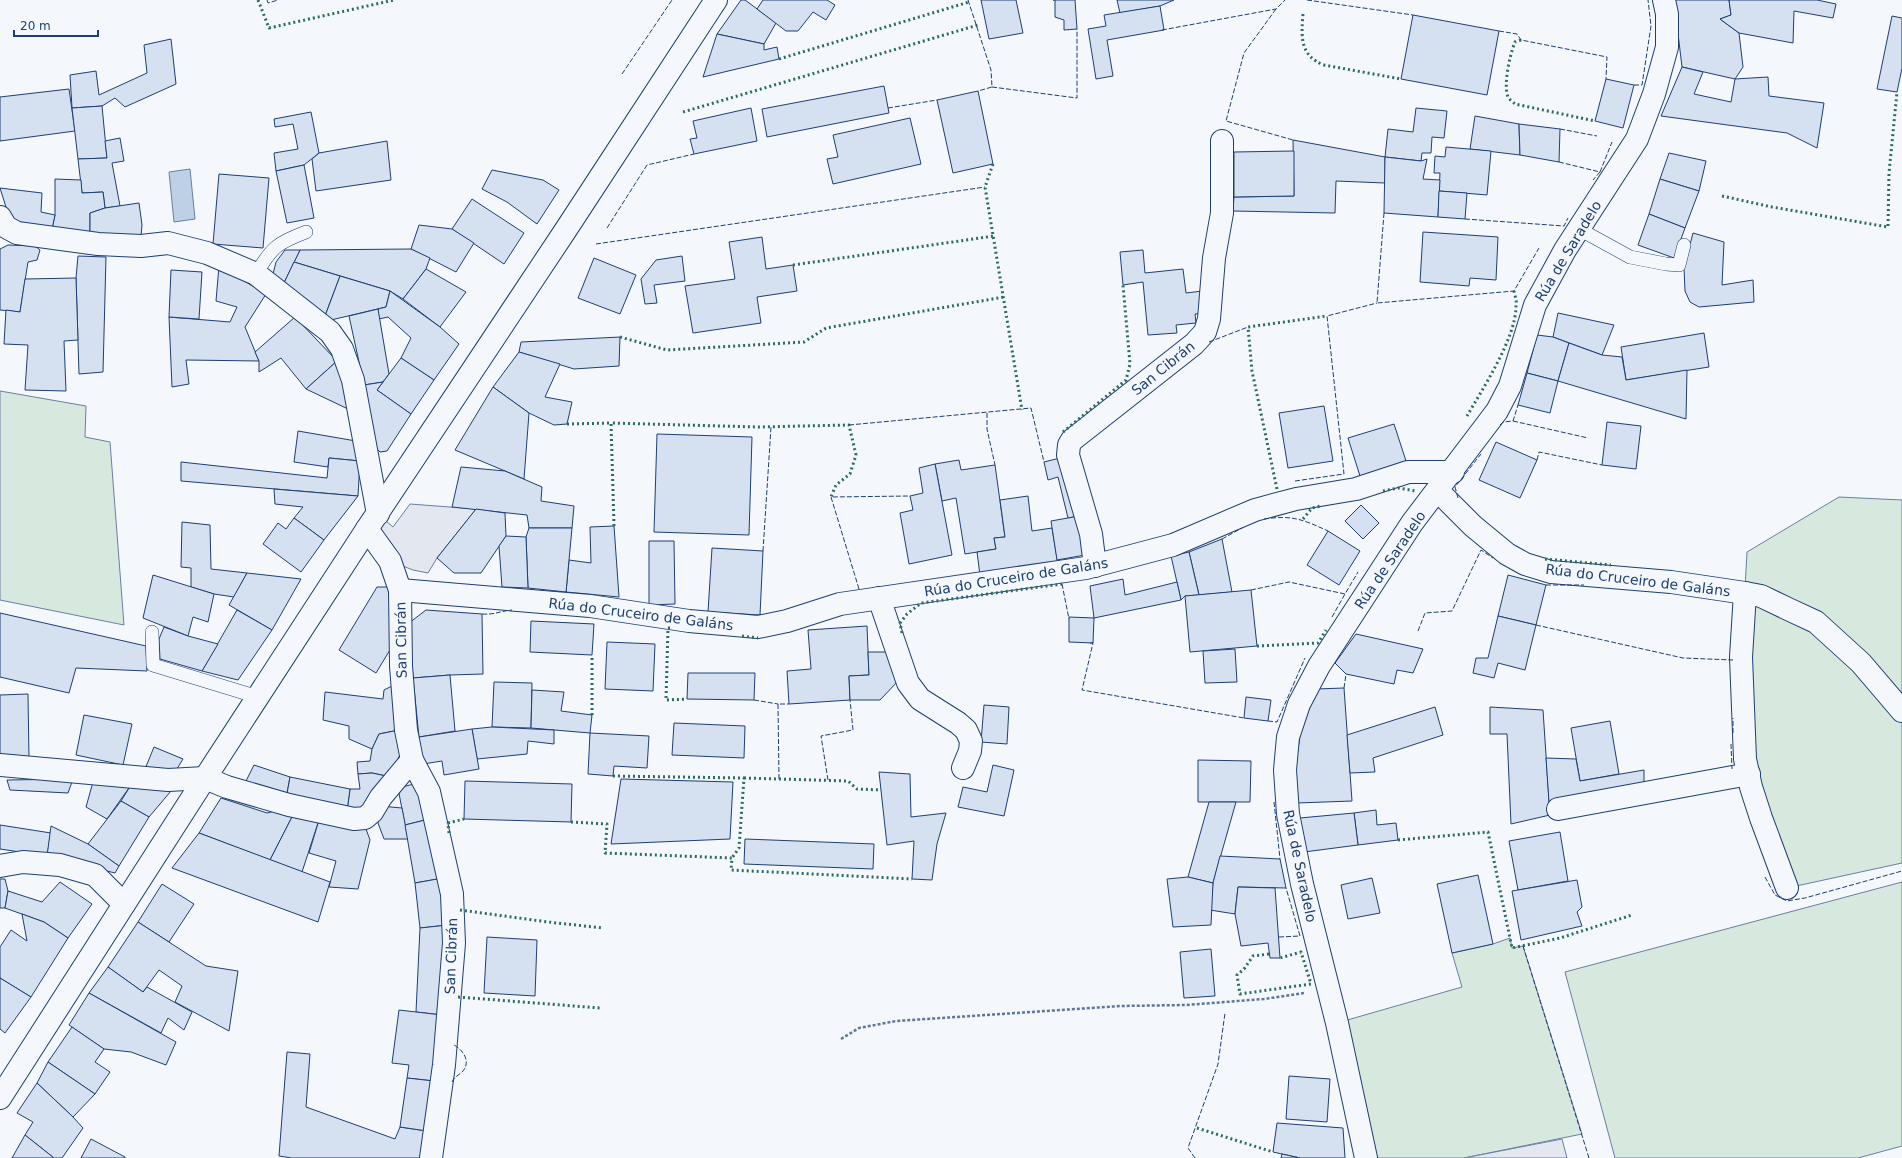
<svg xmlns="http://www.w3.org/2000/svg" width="1902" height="1158" font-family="'DejaVu Sans',sans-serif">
<rect width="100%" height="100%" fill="#f4f7fb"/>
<!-- green -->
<g fill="#d7e8df" stroke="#687fa3">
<polygon points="0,391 86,406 85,437 110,442 124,625 0,600"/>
<polygon points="1839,497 1902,500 1902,863 1787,888 1761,818 1741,657 1747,552"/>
<polygon points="1902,882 1902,1146 1858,1158 1615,1158 1565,972"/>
<polygon points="1510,938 1512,948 1523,946 1582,1134 1464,1158 1366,1158 1337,1023 1462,987 1452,953 1493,944"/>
</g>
<!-- parking -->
<g fill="#e3e8f0" stroke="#687fa3">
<polygon points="410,504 476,509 437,558 428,573 413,570 390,561 367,529 378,514 393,527"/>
<polygon points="1562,1139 1567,1158 1464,1158"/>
</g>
<!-- water -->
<polygon fill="#bed0e5" stroke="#687fa3" points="190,169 195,219 174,222 169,172"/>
<!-- building -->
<g fill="#d5e0f0" stroke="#1d3f73">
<polygon points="741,0 745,0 776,23 764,44 717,34"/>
<polygon points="763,0 827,0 835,5 826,20 813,12 798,31 786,31 757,9"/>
<polygon points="981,0 1016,0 1023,33 989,39"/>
<polygon points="1053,0 1075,0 1077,29 1064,30 1064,20 1055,17 1055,0"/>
<polygon points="1117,0 1174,0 1160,6 1120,13"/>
<polygon points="1674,0 1729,0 1731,15 1720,19 1739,33 1743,67 1735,79 1682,67"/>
<polygon points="1729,0 1817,0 1836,4 1833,18 1794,11 1793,43 1739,33 1720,19 1731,15"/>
<polygon points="1160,6 1164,30 1107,40 1113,76 1096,79 1088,29 1106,26 1104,15"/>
<polygon points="1413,15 1499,31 1487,95 1401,79"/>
<polygon points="1892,16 1902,18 1902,68 1897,92 1877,89"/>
<polygon points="717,34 764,44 764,50 777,47 779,59 703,77"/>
<polygon points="171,39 176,84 125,107 115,98 102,106 72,108 70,75 96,71 99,95 147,73 144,45"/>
<polygon points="1682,67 1703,72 1694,94 1731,102 1735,79 1768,77 1769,96 1824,103 1817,148 1787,133 1661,116"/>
<polygon points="1606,79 1634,85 1623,128 1595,121"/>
<polygon points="884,86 889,113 767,137 762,109"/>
<polygon points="69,89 75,131 0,141 0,97"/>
<polygon points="978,91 993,164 953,173 937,100"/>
<polygon points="102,106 107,158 78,159 72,108"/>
<polygon points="751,108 757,141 694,154 690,139 697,138 693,121"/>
<polygon points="1416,108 1447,111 1444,138 1432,137 1431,153 1422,153 1421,161 1385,157 1388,129 1413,132"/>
<polygon points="311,112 319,153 304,165 276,171 274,153 298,149 293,124 275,127 274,119"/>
<polygon points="1475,116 1519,124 1520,155 1470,149"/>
<polygon points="910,118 921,164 833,184 827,159 838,157 833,135"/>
<polygon points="1519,124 1560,129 1559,162 1520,155"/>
<polygon points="120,138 124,161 112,163 120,206 105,208 103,192 82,193 78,159 107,158 105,141"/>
<polygon points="1293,140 1385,157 1385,183 1336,181 1335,213 1233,211 1234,197 1294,196"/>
<polygon points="387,141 391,180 316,191 312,159 319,153"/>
<polygon points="1446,147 1491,151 1487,195 1439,191 1440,173 1434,173 1435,156 1445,157"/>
<polygon points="1294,151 1294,196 1234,197 1234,152"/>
<polygon points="1669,153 1706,161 1699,191 1660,179"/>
<polygon points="1385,157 1421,161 1427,159 1423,179 1440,180 1438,217 1384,213"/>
<polygon points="304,165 314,218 287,223 276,171"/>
<polygon points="492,170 543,180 559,190 537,224 507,202 482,189"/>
<polygon points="219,174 269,178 263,248 213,244"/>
<polygon points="55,179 81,180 82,193 103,192 105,208 90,213 90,233 52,229 55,215"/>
<polygon points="1660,179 1699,191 1685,228 1649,214"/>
<polygon points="0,188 42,193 41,212 55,215 52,229 10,220"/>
<polygon points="1439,191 1467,193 1465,219 1438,217"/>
<polygon points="472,199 524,233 504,264 452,229"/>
<polygon points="139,203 142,225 141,237 90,233 90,213 105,208"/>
<polygon points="1649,214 1685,228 1674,258 1638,245"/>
<polygon points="419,225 452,229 474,243 456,272 411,249"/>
<polygon points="1423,232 1498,237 1496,280 1470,278 1469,286 1420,282"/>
<polygon points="1693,233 1724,242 1722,285 1753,280 1754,302 1699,307 1690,302 1685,291 1684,268"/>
<polygon points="762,237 766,269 793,265 797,291 757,297 761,323 693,333 685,286 735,279 729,242"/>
<polygon points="8,245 35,246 40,250 37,260 28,262 20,312 0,310 0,249"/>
<polygon points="411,249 430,258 426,269 403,299 390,291 294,262 300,250"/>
<polygon points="285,250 300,250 283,285 273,274 276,262"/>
<polygon points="1143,250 1145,273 1183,269 1186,293 1202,291 1204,313 1195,314 1196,323 1176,325 1177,333 1148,335 1143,282 1123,285 1120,252"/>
<polygon points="78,256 106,257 103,372 79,374 76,278"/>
<polygon points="682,256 685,281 654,285 657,303 645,304 641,279 656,260"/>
<polygon points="594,258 636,275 620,314 578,298"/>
<polygon points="294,262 340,276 325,316 283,285"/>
<polygon points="219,266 266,294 245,327 259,361 186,360 189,384 172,387 169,317 230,322 237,307 216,301"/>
<polygon points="426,269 466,292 440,327 403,299"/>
<polygon points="171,270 202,272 199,319 169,317"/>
<polygon points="340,276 390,291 386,307 331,320 325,316"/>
<polygon points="76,278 78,340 64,341 66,391 25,390 28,345 4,344 6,310 20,312 25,279"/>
<polygon points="390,291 440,327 459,344 434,380 401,358 411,338 388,317 379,319 378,309 386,307"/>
<polygon points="378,309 389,374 383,382 364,385 349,316"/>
<polygon points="1558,313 1614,325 1602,355 1553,337"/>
<polygon points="295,317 337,361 306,389 281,358 259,372 259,361 255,352"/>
<polygon points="1704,333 1709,367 1626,380 1621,347"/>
<polygon points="1537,335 1553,337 1569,343 1558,381 1527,373"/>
<polygon points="620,337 619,366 574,369 519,352 521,342"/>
<polygon points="1569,343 1602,355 1622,357 1626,380 1687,370 1686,419 1558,381"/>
<polygon points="519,352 560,364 545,397 572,402 567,424 554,425 529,413 493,387"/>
<polygon points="401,358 434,380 411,414 377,390"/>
<polygon points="337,361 343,382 348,409 306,389"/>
<polygon points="1527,373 1558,381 1550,413 1518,405"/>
<polygon points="383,382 377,390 411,414 387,451 380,452 372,444 364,385"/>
<polygon points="493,387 529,413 524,479 455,450"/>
<polygon points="1324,406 1333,461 1288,468 1279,413"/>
<polygon points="1607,422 1641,426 1636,469 1602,465"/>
<polygon points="1394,424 1406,461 1360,476 1348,438"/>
<polygon points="298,431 356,441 360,461 329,458 328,467 294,462"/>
<polygon points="657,434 752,437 749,535 654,532"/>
<polygon points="1496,442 1537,460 1520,498 1479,480"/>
<polygon points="1064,457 1079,516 1068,518 1058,477 1048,480 1044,462"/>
<polygon points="329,458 360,461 358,496 181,481 181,462 327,478"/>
<polygon points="959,460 961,470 995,465 1005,537 994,538 996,549 965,554 956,498 942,501 935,464"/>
<polygon points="935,464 952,555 909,564 900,513 913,510 910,496 923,493 919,468"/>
<polygon points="461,467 505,471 542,487 541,501 574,506 572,528 529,528 527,515 452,507"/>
<polygon points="274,489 358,496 324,540 294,518 303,507 275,504"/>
<polygon points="1028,496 1032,531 1052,528 1058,564 980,575 977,552 996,549 994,538 1005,537 1000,500"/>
<polygon points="1361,505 1379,523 1363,539 1345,521"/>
<polygon points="476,509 505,513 506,536 481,573 454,573 437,558"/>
<polygon points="1079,516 1085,555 1057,560 1051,521"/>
<polygon points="294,518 324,540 301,572 263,544 278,523 286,529"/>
<polygon points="182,522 210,525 211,569 247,573 234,597 214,594 191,587 191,568 181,567"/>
<polygon points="614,526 619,597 566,592 569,560 591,563 590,527"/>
<polygon points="529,528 572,528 566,592 528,588 526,537"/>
<polygon points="1328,531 1360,551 1339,585 1307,565"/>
<polygon points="506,536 526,537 528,588 502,587 499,546"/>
<polygon points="1222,539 1232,592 1199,595 1189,552"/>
<polygon points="649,541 674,541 675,604 649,605"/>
<polygon points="712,548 763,551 760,615 708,612"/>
<polygon points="1189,552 1199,595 1185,596 1181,600 1171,556"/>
<polygon points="247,573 301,579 272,630 229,605"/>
<polygon points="153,575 214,594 208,622 193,617 188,636 143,618"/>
<polygon points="1508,575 1546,585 1536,625 1498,616"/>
<polygon points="1123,579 1125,595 1177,582 1181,600 1094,618 1090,586"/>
<polygon points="377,587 390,587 396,640 376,673 339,650"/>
<polygon points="1251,590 1257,646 1190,652 1185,596"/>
<polygon points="237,610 272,630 238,680 202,671"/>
<polygon points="426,610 482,614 483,674 450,675 413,678 409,623"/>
<polygon points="0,613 146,646 147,671 76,668 69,693 0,677"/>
<polygon points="1498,616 1536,625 1525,670 1498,663 1494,678 1473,673 1476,658 1488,658"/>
<polygon points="1069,617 1094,618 1093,643 1069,642"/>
<polygon points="531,621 594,624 592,655 530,652"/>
<polygon points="867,626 869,675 849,676 850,700 789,704 787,671 811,669 808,630"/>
<polygon points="164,627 188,636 218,644 202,671 160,659 159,639"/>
<polygon points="1356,634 1423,649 1413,673 1397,670 1394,684 1346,674 1335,663"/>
<polygon points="607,642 655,644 653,691 605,689"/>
<polygon points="1235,649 1237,682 1205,683 1203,651"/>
<polygon points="868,652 892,652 899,680 880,700 850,700 849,676 869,675"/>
<polygon points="688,673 755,673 754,700 687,699"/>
<polygon points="450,675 455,731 419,737 413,678"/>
<polygon points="494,682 532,683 531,728 492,727"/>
<polygon points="394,685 399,730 379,734 372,749 349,739 349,726 323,720 325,692 383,699 384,690"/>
<polygon points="1344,688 1352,801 1297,803 1294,777 1300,736 1316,689"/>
<polygon points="532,690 564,692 561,711 592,715 590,733 531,728"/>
<polygon points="28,694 29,759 0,759 0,695"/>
<polygon points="1246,697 1271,700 1268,721 1244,718"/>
<polygon points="984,705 1009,707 1007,744 981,742"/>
<polygon points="1435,707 1443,735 1373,758 1375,772 1350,773 1347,735"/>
<polygon points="1490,707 1543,710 1550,815 1511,824 1507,734 1490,734"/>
<polygon points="84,715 132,724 123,765 76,755"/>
<polygon points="1610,721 1619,774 1580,781 1571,728"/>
<polygon points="674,723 745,726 744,758 672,755"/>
<polygon points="492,727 554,730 554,744 528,741 527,754 477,759 472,729"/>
<polygon points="472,729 479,769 444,775 442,761 423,764 419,737"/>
<polygon points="399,730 404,744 391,777 372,773 358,774 357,762 370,761 372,749 379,734"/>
<polygon points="590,733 649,736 647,768 614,766 613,776 588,774"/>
<polygon points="154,747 183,759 175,772 145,769"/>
<polygon points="1546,758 1576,759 1580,781 1644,770 1644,786 1549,802"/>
<polygon points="1198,760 1251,761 1250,802 1198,802"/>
<polygon points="254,765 290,777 286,799 243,787"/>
<polygon points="993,765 1014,770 1004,816 958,807 963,787 987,792"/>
<polygon points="879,772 910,774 911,817 946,813 937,844 932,880 912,879 914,841 887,845"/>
<polygon points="372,773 391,777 365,811 347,811 350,789 360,789 358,774"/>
<polygon points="290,777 350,789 347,811 286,799"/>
<polygon points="73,779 68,793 10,790 7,780"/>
<polygon points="621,779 733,782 730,839 611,844"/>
<polygon points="465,781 572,784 571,822 464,819"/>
<polygon points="93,782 131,785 107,819 86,807"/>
<polygon points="414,784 429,819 405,825 398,788"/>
<polygon points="131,785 171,791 149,817 121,801"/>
<polygon points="221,798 267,813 279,810 294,813 270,860 199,833"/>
<polygon points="121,801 149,817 119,866 88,844"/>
<polygon points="1209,802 1236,802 1213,883 1188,877"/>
<polygon points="380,806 402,808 408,839 384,839 378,823"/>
<polygon points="1376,810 1377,825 1396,823 1398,840 1358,845 1354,813"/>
<polygon points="294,813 319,820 302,872 270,860"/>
<polygon points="1354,813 1358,845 1304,852 1300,818"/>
<polygon points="429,819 443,878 415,883 405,825"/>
<polygon points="319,820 355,824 366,829 370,840 358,889 329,887 336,861 309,853"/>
<polygon points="0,825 51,833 47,856 0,849"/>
<polygon points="51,826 88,844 119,866 115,873 47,856"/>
<polygon points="1560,832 1568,881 1518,890 1509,841"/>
<polygon points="199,833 330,882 318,922 172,868"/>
<polygon points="745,839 874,844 873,869 744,864"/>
<polygon points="1220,856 1280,859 1286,888 1238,887 1235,914 1210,910 1213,883"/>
<polygon points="1478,875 1493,944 1452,953 1437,884"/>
<polygon points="1188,877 1213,883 1211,925 1173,927 1167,879"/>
<polygon points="443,878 448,925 420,928 415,883"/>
<polygon points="1372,878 1380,913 1348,919 1341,885"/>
<polygon points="0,879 5,879 8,891 5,908 0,908"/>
<polygon points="1577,880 1582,907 1577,912 1582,926 1521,940 1512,891"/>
<polygon points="60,882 92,904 68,938 44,922 5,908 8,891 42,902"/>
<polygon points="162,884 194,904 169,942 138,922"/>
<polygon points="1238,887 1275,888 1280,958 1270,958 1268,943 1241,946 1235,914"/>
<polygon points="22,914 44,922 68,938 31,997 0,978 0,947 11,930 27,941"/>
<polygon points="138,922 206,966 238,971 229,1031 175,1002 182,986 159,970 143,992 108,967"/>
<polygon points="448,925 442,1015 416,1012 420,928"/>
<polygon points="487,937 537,940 535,996 484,993"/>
<polygon points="1211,949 1215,996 1184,998 1180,952"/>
<polygon points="108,967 143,992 147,987 192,1012 184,1030 168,1018 161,1033 89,993"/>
<polygon points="0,978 31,997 5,1033 0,1029"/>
<polygon points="89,993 176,1042 166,1065 131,1052 104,1049 69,1025"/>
<polygon points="399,1010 442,1015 434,1081 407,1078 409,1065 392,1063"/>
<polygon points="72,1027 104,1049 95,1062 110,1072 95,1094 48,1062"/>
<polygon points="287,1052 310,1054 306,1107 395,1139 400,1127 427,1131 420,1158 292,1158 279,1156"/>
<polygon points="48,1062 95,1094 73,1117 37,1083"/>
<polygon points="1289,1076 1330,1079 1327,1122 1286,1119"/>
<polygon points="407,1078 434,1081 427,1131 400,1127"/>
<polygon points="37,1083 73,1117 83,1128 62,1158 54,1158 25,1135 33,1122 17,1113"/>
<polygon points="1277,1123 1343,1128 1345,1158 1300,1158 1273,1152"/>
<polygon points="25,1135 54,1158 12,1158"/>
<polygon points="91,1139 125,1157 125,1158 81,1158"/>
<polygon points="1282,1154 1300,1158 1281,1158"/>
</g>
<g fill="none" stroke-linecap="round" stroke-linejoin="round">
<defs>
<g id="service">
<polyline points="1579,229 1630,257 1666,264 1679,265 1684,245"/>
<path d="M256,274C272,247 277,243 306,232"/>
<polyline points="152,632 153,665 258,697"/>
</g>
<g id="minor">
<polyline points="0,217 6,227 17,233 98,244 141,246 168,243 207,253 256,274 330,332 342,349 353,380 378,514"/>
<polyline points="1438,491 1473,526 1507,554 1525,564 1551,572 1671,582 1745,593 1761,596 1788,609 1816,622 1861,663 1902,711"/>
<polyline points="367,529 390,561 400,590 401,666 406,730 412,760 429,792 452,894 454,943 444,1065 431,1158"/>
<polyline points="1095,566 1091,534 1068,455 1069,445 1072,440 1194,344 1205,332 1209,319 1214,258 1222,213 1222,141"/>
<polyline points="400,590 590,606 689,621 758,627 787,621 840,604 1086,568 1173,545 1255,510 1296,499 1356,489 1408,472 1453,472"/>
<polyline points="1745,593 1741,657 1745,759 1751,787 1761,818 1787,888"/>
<polyline points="879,598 908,683 920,699 958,723 966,730 971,741 970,751 963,768"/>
<polyline points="0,765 168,780 205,778 227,787 289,805 354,819 365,818 372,812 381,797 412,760"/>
<polyline points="1558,809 1749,774"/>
<polyline points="0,866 23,862 60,865 95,875 124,904"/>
<polyline points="1366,1158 1337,1023 1302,884 1288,814 1285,770 1288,737 1299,704 1319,666 1412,523 1497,411 1510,386 1535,305 1565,250 1637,139 1654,94 1667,47 1667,14 1664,0"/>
</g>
<polyline id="primary" points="0,1098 205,778 367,529 567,228 716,0"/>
</defs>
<!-- service casing -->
<use href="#service" stroke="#1d3f73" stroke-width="14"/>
<!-- minor casing -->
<use href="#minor" stroke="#1d3f73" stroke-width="24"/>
<!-- primary casing -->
<use href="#primary" stroke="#1d3f73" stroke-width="24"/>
<!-- path -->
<polyline stroke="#5e769c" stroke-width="2.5" stroke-dasharray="3 2" stroke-linecap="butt" points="841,1039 859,1028 896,1021 1121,1006 1186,1005 1264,999 1304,993"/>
<!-- service -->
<use href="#service" stroke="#f4f7fb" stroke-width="13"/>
<!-- minor -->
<use href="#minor" stroke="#f4f7fb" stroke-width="22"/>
<!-- primary -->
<use href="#primary" stroke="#f4f7fb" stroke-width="22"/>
<!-- hedge -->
<g stroke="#2c6c60" stroke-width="3" stroke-dasharray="2 3" stroke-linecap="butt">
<polyline points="258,0 269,28 394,0"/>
<path d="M1303,14C1301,37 1300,56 1324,65L1401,79"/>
<path d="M1521,40L1515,42C1510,54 1503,85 1508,97C1510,100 1513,102 1515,104L1595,121"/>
<polyline points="779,59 969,2"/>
<polyline points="683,112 978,25"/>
<polyline points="993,164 985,187 1022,410"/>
<polyline points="1722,196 1772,207 1888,227 1889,173 1897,92"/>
<polyline points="793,265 994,236"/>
<polyline points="620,337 667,350 804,342 826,328 1004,297"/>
<path d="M1467,416C1483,388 1516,338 1516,306C1517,301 1515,296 1514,291"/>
<polyline points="567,424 611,423"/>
<polyline points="1063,432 1126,380 1130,364 1123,285"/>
<polyline points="1277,489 1252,371 1248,327 1327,316"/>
<polyline points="1383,491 1398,488 1416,491"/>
<polyline points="1303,519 1312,508 1321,506"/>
<polyline points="614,526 611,423 758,427 849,425 856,455 850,474 836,485 831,497"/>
<polyline points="1545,559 1611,565"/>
<polyline points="670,628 668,628 666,700 687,699"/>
<polyline points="902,633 900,623 907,614 921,603 1062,584"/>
<polyline points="742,636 758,638"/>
<polyline points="1257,646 1318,643 1326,630"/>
<polyline points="592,715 592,655"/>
<polyline points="613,776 744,778 739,848 732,858"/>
<polyline points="744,778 848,781 857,789 881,790"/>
<polyline points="571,822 607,824 605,853 732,858 731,870 912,879"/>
<polyline points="449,833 448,823 464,819"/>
<polyline points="1398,840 1488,832 1512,948 1560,938 1632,915"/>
<polyline points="460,910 548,922 603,928"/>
<polyline points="1269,954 1253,956 1244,969 1237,975 1240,994 1311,984 1301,952 1280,958"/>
<polyline points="458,997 600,1008"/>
<polyline points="1197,1128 1273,1152"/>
</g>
<!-- fence -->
<g stroke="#1d3f73" stroke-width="1" stroke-dasharray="5 2" stroke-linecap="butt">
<polyline points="267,0 268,3 278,0"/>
<polyline points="968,0 991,70 992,87 978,91"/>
<polyline points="1307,0 1413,15"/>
<polyline points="1276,9 1244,53 1226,121 1293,140"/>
<polyline points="1162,30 1276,9 1285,0"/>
<polyline points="1499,31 1517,34 1521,40 1607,57 1606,79"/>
<polyline points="622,74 672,0"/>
<polyline points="1634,85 1642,85 1651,26 1648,0"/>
<polyline points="992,87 1077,98 1077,29"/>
<polyline points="888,108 937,100"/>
<polyline points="1560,129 1597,136"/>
<polyline points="1559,162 1600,172 1593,180"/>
<polyline points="1600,172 1612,142"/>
<polyline points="1384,213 1377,303 1514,291 1539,248"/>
<polyline points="1465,219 1564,226 1568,218"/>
<polyline points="607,228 647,165 694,154"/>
<polyline points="596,244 985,187"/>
<polyline points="1209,342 1248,327"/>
<polyline points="987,413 987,429 995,465"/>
<polyline points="1513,421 1588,438"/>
<polyline points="849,425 1031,408 1044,462"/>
<polyline points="1500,425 1503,422 1513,421 1518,405"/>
<polyline points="1537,460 1539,452 1602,465"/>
<polyline points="1295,481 1344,474 1327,316 1377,303"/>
<polyline points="1458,498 1455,487 1481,454"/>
<path d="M1264,519C1292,515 1302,519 1328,531"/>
<polyline points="1222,539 1242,528"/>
<polyline points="763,551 771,427"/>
<polyline points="1062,584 1069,619"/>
<polyline points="1546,585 1584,585"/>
<polyline points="859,589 831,497 910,496"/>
<polyline points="1251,590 1289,582 1345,594 1358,572"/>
<path d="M482,614C495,615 500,611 512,610"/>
<polyline points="1332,617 1345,594"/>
<polyline points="1536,625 1683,658 1733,660"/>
<polyline points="1418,631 1425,613 1452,611 1481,550 1493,558"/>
<polyline points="1090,643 1093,643 1082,690 1244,718"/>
<polyline points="1344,688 1346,674"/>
<polyline points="754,700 778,704"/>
<polyline points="1268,721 1277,722 1305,658"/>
<polyline points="1733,733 1733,718"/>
<polyline points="1731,744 1732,769"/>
<polyline points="779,779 778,704 789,704"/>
<polyline points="828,780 821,736 853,730 850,700"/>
<polyline points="1274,802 1280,859"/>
<polyline points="1765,877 1775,895 1787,901 1805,898 1902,871"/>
<polyline points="1279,937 1300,936 1286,888"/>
<polyline points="1523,946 1589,1158"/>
<path d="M452,1082C454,1077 459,1075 463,1071C471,1061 463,1050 454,1045"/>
<polyline points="1195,1158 1188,1148 1218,1064 1225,1013"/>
</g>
</g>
<g text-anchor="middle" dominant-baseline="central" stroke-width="3" stroke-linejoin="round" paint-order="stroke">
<!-- street labels -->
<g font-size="14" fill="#1d3f73" stroke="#f4f7fb">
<text transform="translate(1568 251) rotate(-59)">Rúa de Saradelo</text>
<text transform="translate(1163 368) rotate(-39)">San Cibrán</text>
<text transform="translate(1390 560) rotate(-56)">Rúa de Saradelo</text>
<text transform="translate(1016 577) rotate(-9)">Rúa do Cruceiro de Galáns</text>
<text transform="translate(1638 580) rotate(7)">Rúa do Cruceiro de Galáns</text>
<text transform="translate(641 614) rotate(7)">Rúa do Cruceiro de Galáns</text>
<text transform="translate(401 640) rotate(-91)">San Cibrán</text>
<text transform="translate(1300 866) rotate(78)">Rúa de Saradelo</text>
<text transform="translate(451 956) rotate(-88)">San Cibrán</text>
</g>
</g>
<!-- scale -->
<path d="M14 30v6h84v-6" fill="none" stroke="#1d3f73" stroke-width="2"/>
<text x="20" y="30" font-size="12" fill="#1d3f73" stroke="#f4f7fb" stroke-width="3" paint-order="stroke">20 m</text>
</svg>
